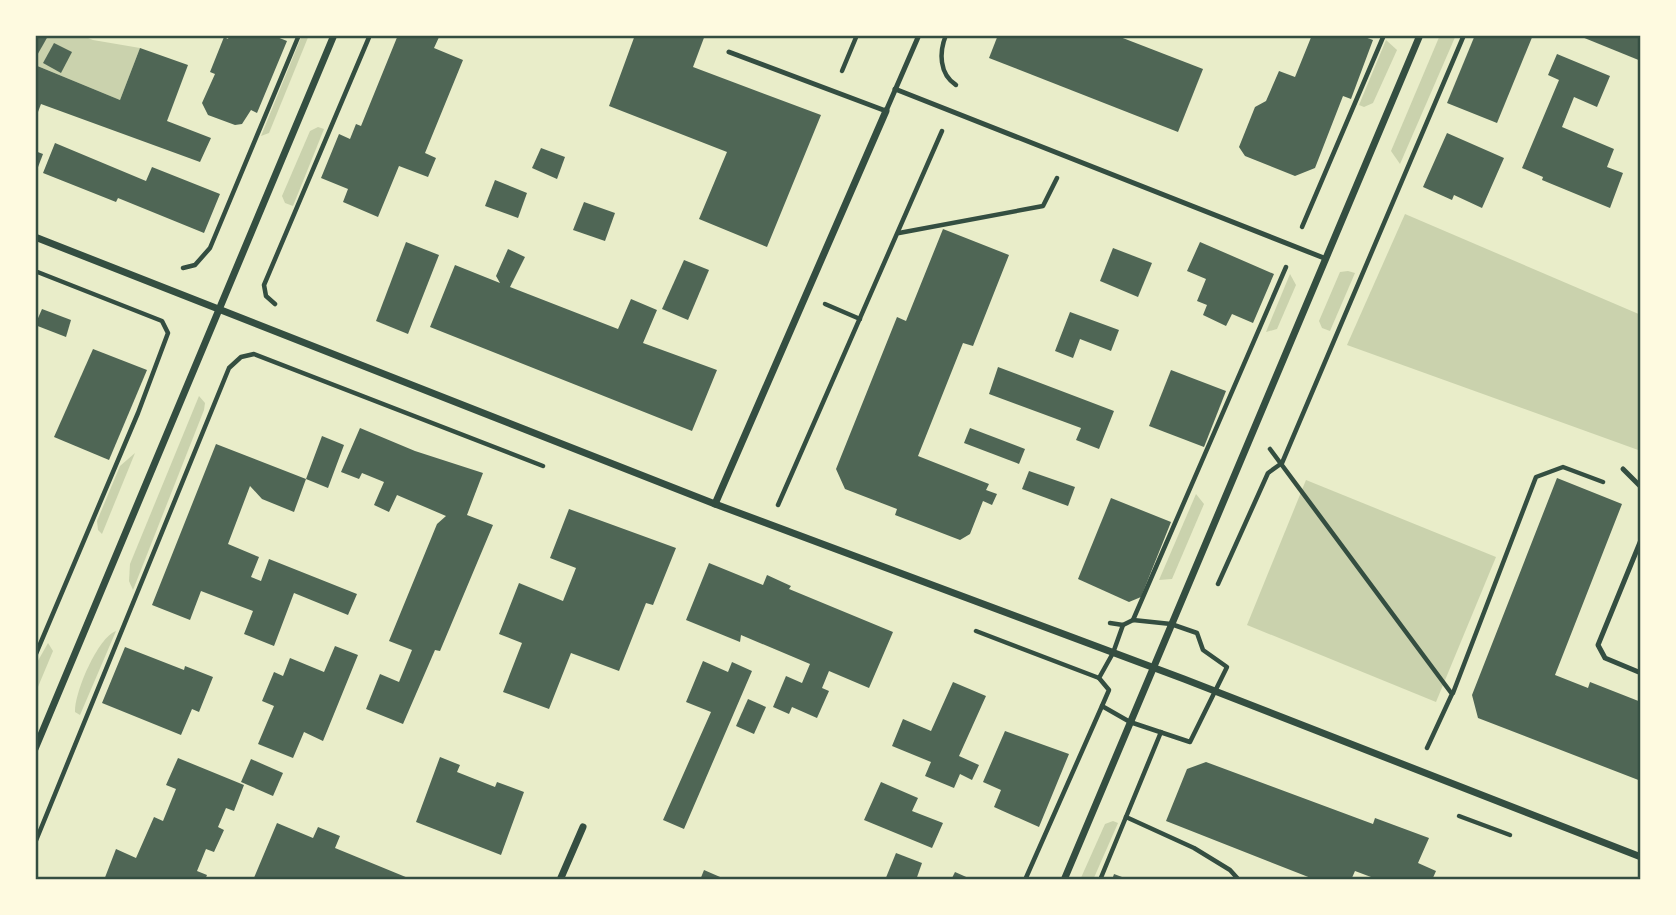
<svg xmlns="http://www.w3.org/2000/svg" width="1676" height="915" font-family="'Asap Condensed',sans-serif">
<rect width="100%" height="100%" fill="#e9edc9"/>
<!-- green -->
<g fill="#cad2ad">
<polygon points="35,35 81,35 93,40 140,48 120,100 35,65"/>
<polygon points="302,35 309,35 269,133 261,136"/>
<polygon points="1440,35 1456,35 1400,164 1391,151"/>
<polygon points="1386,40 1397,50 1373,103 1364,107 1359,105"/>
<polygon points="318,127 324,129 293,206 285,203 282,196 310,131"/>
<polygon points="1405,214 1641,315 1641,451 1347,345"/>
<polygon points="1348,271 1355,273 1330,331 1322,328 1319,321 1340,272"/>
<polygon points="1290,274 1296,285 1277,329 1266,332"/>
<polygon points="199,396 205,403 204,410 133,590 129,581 130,564"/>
<polygon points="135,453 102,534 98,530 97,521 120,466"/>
<polygon points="1306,480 1496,557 1436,702 1247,625"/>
<polygon points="1196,494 1204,504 1172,579 1159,580"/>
<path d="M116,631L80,715L75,712C74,693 98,637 116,631Z"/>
<polygon points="48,643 53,651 35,694 35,666"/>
<polygon points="1113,821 1118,823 1093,880 1080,880 1105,824"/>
</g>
<!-- building -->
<g fill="#4f6655">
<polygon points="35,35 48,36 35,59"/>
<polygon points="229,35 272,35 287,41 257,113 251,110 242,124 235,125 208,115 202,103 215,74 210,72 224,37 228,39"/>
<polygon points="398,35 440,35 434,48 463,60 425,153 436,158 428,177 399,166 378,217 343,202 348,189 321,178 339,134 350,139 356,124 361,126"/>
<polygon points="635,35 705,35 693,67 821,115 767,247 699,219 727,152 609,106"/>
<polygon points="998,35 1115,35 1203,69 1178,132 989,58"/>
<polygon points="1312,35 1359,35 1373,40 1351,99 1343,96 1315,168 1295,176 1245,156 1239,147 1255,107 1266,101 1279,71 1295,77"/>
<polygon points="1475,35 1533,35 1497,123 1447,103"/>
<polygon points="1577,35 1641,35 1641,61"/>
<polygon points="54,43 72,52 61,73 43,63"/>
<polygon points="140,48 188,65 167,121 211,138 200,162 41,104 35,120 35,65 120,100"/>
<polygon points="1557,54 1610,76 1597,107 1574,97 1562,127 1614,149 1607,167 1623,173 1610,208 1542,180 1543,177 1522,168 1559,80 1548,75"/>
<polygon points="1447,133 1504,158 1482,208 1454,195 1452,200 1423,187"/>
<polygon points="55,143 146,181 152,167 220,194 204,233 118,198 116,202 43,173"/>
<polygon points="541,148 565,157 557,179 532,168"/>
<polygon points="35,151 43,154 35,175"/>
<polygon points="495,180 527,193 518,218 485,206"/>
<polygon points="584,202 615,213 605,241 573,230"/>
<polygon points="943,229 1009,255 973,346 963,343 918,456 989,484 986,490 997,494 992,505 983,501 970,534 960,540 895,515 897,509 845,489 836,469 897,317 906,321"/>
<polygon points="406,242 439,255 408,334 376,321"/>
<polygon points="1200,242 1274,274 1253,323 1232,314 1226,326 1203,315 1207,305 1197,301 1206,279 1187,271"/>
<polygon points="1113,248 1152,263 1138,297 1100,281"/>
<polygon points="508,249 525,257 510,287 618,329 631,299 657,310 643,343 717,370 692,431 430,327 455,265 500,283 496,276"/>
<polygon points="684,260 709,270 688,320 662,309"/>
<polygon points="42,309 71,320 66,337 35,325"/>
<polygon points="1070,312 1119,330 1111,351 1080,339 1073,358 1055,351"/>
<polygon points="93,349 147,370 109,460 54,437"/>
<polygon points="998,367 1114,411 1099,449 1076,440 1081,428 989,394"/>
<polygon points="1171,370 1226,391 1204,447 1149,426"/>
<polygon points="360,428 415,451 483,473 467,515 493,525 440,651 435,650 403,724 366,709 380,674 399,682 412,650 389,641 437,524 446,516 397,495 389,512 374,505 384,482 362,473 359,479 341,472"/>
<polygon points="970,428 1025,449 1019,464 964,443"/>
<polygon points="322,436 344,445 328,488 306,479 294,512 262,499 250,486 228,544 259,557 251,577 261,581 269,559 357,594 348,615 294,593 274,646 244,634 253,611 201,591 190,620 152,605 216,444 306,479"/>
<polygon points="1029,471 1075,487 1068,506 1022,489"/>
<polygon points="1557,478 1622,504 1555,675 1588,688 1590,682 1641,702 1641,781 1478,718 1472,695"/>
<polygon points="1111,498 1171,522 1141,597 1129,602 1078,579"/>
<polygon points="569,509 676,548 653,605 646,603 619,671 571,653 549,709 503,692 522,643 499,634 519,583 563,601 576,568 550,558"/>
<polygon points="709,563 763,585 767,575 791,586 789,589 893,632 869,688 829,671 822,688 829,691 817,718 792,707 789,714 773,707 786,676 802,683 810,664 741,635 740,642 686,620"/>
<polygon points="335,646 358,655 323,741 304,732 293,758 258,744 274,706 262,701 274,672 283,676 290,658 324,672"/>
<polygon points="125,647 184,670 185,666 213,677 199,712 192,709 181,735 102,703"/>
<polygon points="703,661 728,672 732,662 752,671 684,829 663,820 711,712 686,702"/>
<polygon points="953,682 986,696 959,756 979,765 972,780 960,774 954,788 925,776 931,762 892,746 903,719 931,731"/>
<polygon points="748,699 766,707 754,734 736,726"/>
<polygon points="1005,731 1069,754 1039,827 994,807 1001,790 983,782"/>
<polygon points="440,757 460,765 457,772 495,787 497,782 524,792 501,855 416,822"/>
<polygon points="178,758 244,785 234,811 226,808 218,827 224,830 214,852 206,849 197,871 207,875 205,880 104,880 116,849 136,858 154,817 163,821 176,789 166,785"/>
<polygon points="251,759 283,773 273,796 241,782"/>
<polygon points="1206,762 1373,824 1375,818 1429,838 1418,863 1436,871 1432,880 1379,880 1355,871 1351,880 1316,880 1166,821 1187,769"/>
<polygon points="881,782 918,798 912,811 943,823 932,848 864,820"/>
<polygon points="277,823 313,838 318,827 340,836 335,848 413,880 253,880"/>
<polygon points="896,853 922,863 916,880 885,880"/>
<polygon points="704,870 727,880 700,880"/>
<polygon points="955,872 973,880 951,880"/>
<polygon points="1114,874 1130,880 1112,880"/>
</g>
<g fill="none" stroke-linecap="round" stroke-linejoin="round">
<!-- path -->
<g stroke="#344e41" stroke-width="4.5">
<path d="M946,35C939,52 939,74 956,85"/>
<polyline points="842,71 857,35"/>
<polyline points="1302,227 1384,35"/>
<polyline points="899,233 1043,206 1057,178"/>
<polyline points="183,268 195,265 210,248 299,35"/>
<polyline points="35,271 162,321 168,333 138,413 35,656"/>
<polyline points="275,304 266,296 264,285 370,35"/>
<polyline points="825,304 860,319"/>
<polyline points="1270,449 1452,694 1427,748"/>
<polyline points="778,505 942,131"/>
<polyline points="1218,584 1268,473 1282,463 1464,35"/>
<polyline points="1133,620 1286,267"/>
<polygon points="1133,620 1171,624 1197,633 1203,650 1227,667 1190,742 1130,722 1102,706 1109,690 1099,678 1113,653 1123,625"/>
<polyline points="1110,623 1123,625"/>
<polyline points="976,631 1099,678"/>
<polyline points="1453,693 1536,477 1563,467 1603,482"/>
<polyline points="1161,732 1126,817 1194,848 1230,870 1239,880"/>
<polyline points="1459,816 1510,835"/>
<polyline points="35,843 229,368 241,357 254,354 543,466"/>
<polyline points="1025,880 1102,706"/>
<polyline points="1100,880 1126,817"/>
</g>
<!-- service -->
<g stroke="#344e41" stroke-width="5">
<polyline points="729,52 886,111 919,35"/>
<polyline points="895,89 1324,258"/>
<polyline points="1623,469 1641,487"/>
<polyline points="1641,540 1598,645 1605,658 1641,673"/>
</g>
<!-- minor -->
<g stroke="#344e41" stroke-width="7">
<polyline points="35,237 715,504 1184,679 1641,857"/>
<polyline points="715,504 886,111"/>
<polyline points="35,749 334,35"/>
<polyline points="560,880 583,827"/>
<polyline points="1064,880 1420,35"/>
</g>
</g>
<!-- border -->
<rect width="1676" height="915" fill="none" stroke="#fefae0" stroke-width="74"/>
<rect x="37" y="37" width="1602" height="841" fill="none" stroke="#344e41" stroke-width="2.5"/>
</svg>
